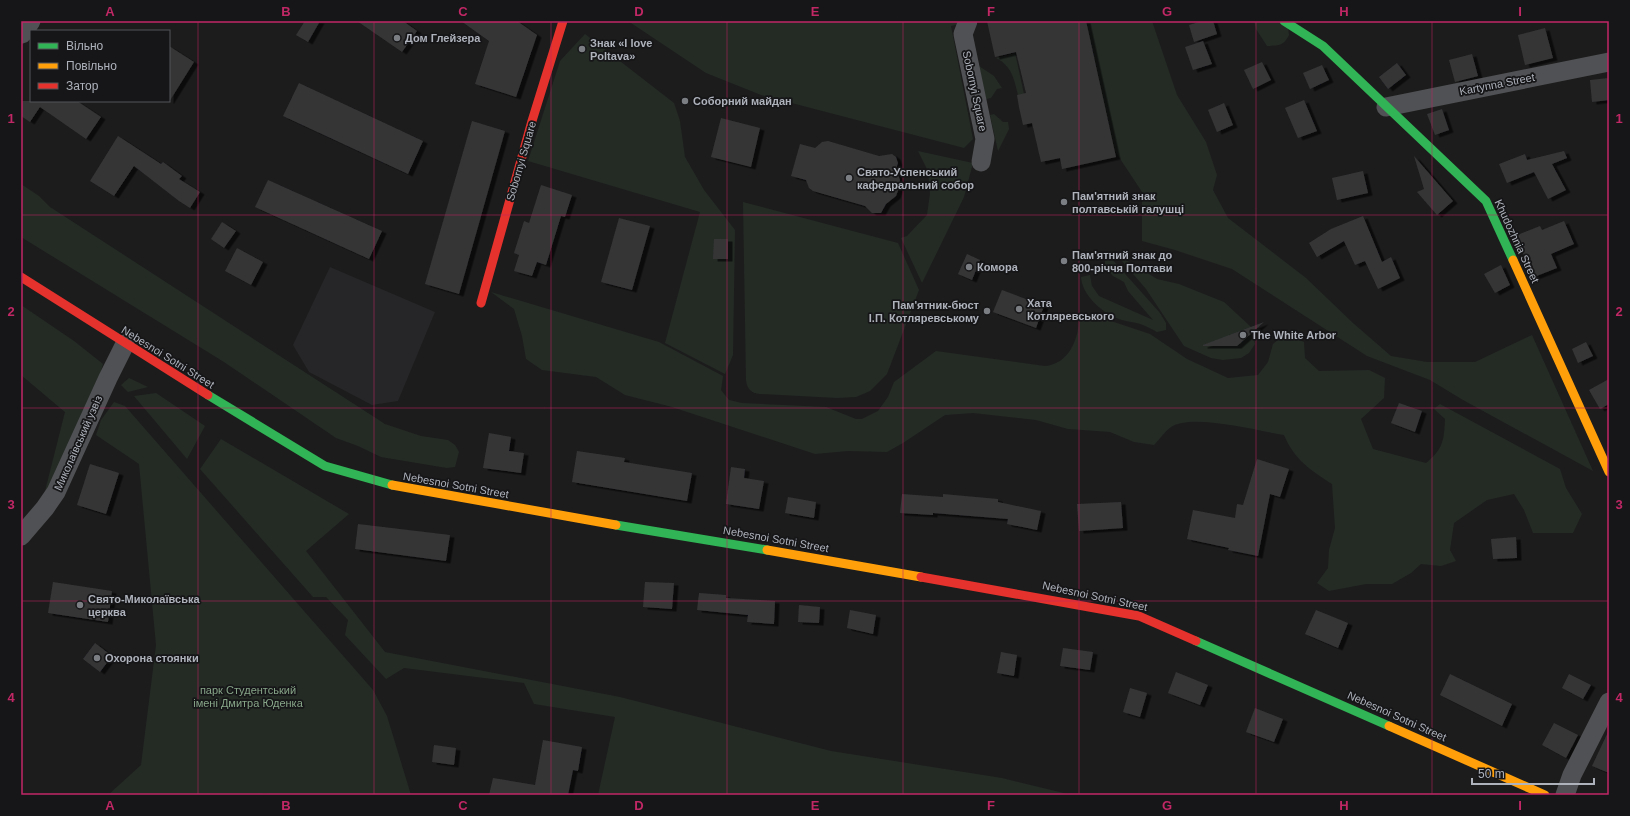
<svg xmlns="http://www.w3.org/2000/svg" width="1630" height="816" font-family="Arial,sans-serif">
<defs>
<filter id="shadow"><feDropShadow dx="4.5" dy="2.5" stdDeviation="0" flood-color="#0009"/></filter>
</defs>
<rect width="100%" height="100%" fill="#1c1c1c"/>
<!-- built -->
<polygon fill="#262628" points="330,267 435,312 398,401 372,405 309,372 293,345"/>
<!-- green -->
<g fill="#242b25">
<polygon points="628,21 963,21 963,23 951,26 973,139 964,148 761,95 706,73"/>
<polygon points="1086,21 1152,21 1177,95 1206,142 1217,175 1213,190 1228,218 1306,278 1353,323 1391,356 1427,362 1475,362 1532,335 1593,471 1463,400 1430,380 1367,356 1232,269 1175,250 1142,241 1142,192 1115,151"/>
<path d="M1254,21H1287L1289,35C1283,47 1278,45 1267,46L1256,29Z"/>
<polygon points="585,34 674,103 680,121 685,157 704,190 735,230 733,355 725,374 665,343 700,212 528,161 560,61"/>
<path d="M1015,53L1024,94L1018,95C1014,79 1012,66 996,58Z"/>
<polygon points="979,66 994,76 1002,88 997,89 991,98 986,99"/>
<polygon points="994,114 1003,122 1008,122 1009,129 998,151 990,115"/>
<polygon points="918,151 973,163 964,197 922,283 901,238 907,236 927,215 930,194 928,171"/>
<polygon points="21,184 39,196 50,207 385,424 421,436 448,440 455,445 459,452 455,467 447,468 381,457 358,446 336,438 224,362 21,237"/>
<path d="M743,202L898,243L919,290L887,374L870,391L856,397L837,398L760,394C751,393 747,389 746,380Z"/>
<polygon points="1116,254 1157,279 1179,284 1224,302 1251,327 1255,344 1249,353 1241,358 1223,360 1211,358 1184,346 1146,289"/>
<path d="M1110,257L1160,313L1166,323V330L1157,332C1153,330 1148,327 1143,325C1136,322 1127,322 1119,319C1102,313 1082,295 1081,277L1090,275L1092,286L1099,296L1153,320L1128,291L1124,282L1113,276L1105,267V260Z"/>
<path d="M491,292L659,342L723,376L721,390L729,400L742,403L826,407L856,419H862L878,411L888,397L894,382L936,351L1045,366C1068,364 1078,341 1079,320L1096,316L1150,334L1187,359L1228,378L1258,375L1268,362L1273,344L1285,334L1304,342L1305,358L1319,371L1369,370L1385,378L1384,398L1361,419L1373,449L1426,463C1443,449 1444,441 1445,419L1434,409L1440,404L1560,469L1566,488L1582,514L1573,533H1533L1524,510L1514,494L1487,500L1454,523L1450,550L1456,561L1441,566L1421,564L1411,573L1392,584H1366L1329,591L1317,583L1328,568L1329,550L1335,528L1332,484C1310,470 1294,459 1284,435C1258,431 1192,413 1171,427C1165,431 1159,440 1154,445L1134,442L1110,432L1068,429L1036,420L973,413L945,415L903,443L887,452L848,451L815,454L672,407L625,395L596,377L542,370L526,359L522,336L514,309Z"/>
<polygon points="21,305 74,341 103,364 97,385 53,483 45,491 65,412 21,375"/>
<polygon points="129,378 148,387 128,392 121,385"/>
<polygon points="156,393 205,426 187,459 134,396"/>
<polygon points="114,402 125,406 373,690 387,716 411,795 274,795 265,793 257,795 108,795 141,765 156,645 139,464 96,435 101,420"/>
<polygon points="221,439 349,514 306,551 385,652 620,697 831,751 1002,778 1072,795 598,795 615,717 534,704 524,683 404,668 386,679 345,635 348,620 326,597 313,597 200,469"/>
</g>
<!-- building -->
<g fill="#353536" filter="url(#shadow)">
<polygon points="305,21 320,21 308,42 296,35"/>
<polygon points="357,21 403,21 417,31 402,52"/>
<polygon points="461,21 517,21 537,35 516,97 475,84 489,41"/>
<polygon points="987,21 1086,21 1116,157 1062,169 1060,158 1041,162 1032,123 1023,125 1019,107 1017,95 1026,93 1016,52 995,57"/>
<polygon points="1202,21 1213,21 1217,34 1194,42 1189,25"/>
<polygon points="1545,28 1553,58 1525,65 1518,35"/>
<polygon points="1203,41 1212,64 1193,70 1185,47"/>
<polygon points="169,46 194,62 169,102"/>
<polygon points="1472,54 1478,76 1455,82 1449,60"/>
<polygon points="1262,62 1271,80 1253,89 1244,70"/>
<polygon points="1397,63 1406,75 1388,89 1379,77"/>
<polygon points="1322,65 1329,80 1310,89 1303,73"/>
<polygon points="1609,78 1609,100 1592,102 1590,80"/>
<polygon points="299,83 423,141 408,174 283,116"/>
<polygon points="1304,100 1317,131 1298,138 1285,108"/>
<polygon points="21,101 77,101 101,117 86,139 40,107 30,122 21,116"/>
<polygon points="1224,103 1233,125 1217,132 1208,110"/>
<polygon points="1442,109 1449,130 1435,135 1427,114"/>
<polygon points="721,118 760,128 751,167 711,157"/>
<polygon points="472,121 505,131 459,294 425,284"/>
<polygon points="118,136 161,164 163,162 182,176 179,179 200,192 190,208 179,201 134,166 114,196 90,181"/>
<polygon points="828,141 879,156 892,154 896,157 898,163 896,169 900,180 899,188 896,196 886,204 881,213 872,213 865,206 813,191 809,188 806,180 791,176 800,144 815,148 822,142"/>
<polygon points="1564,151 1567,158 1552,164 1566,190 1548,199 1534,172 1507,183 1499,164 1525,154 1527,160"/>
<polygon points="1414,156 1453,201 1437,215 1417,192 1424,189"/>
<polygon points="1363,171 1368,193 1337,200 1332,178"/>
<polygon points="268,180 382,231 369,259 255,207"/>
<polygon points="541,185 572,195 565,217 561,216 546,265 537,262 532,276 514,271 519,255 514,253 524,221 529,223"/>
<polygon points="1363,216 1382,262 1391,257 1400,278 1378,289 1365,261 1355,265 1344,241 1317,257 1309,243 1331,229"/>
<polygon points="619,218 650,226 632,290 601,282"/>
<polygon points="1564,221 1574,244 1551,254 1557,268 1534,277 1515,236 1540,226 1542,230"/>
<polygon points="222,222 236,231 224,248 211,239"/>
<polygon points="714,239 728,239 728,259 713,259"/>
<polygon points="237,248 263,262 251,285 225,271"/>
<polygon points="967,254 980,260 972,280 958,274"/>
<polygon points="1501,265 1510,285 1495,293 1484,274"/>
<polygon points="1002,290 1044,306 1036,328 993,312"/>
<polygon points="1264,322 1237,346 1203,346 1203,345"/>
<polygon points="1586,342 1593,356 1578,363 1572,349"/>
<polygon points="1609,379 1609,404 1600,409 1589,390"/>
<polygon points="1399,403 1422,411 1415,432 1391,423"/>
<polygon points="489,433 511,437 509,451 524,453 521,473 483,468"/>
<polygon points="577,451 625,458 624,462 692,473 687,501 572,482"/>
<polygon points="1257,459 1289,469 1280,497 1270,494 1258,556 1228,550 1229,548 1187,539 1193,510 1235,518 1237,504 1243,505"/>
<polygon points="90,464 119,473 106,514 77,505"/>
<polygon points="731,467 745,469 744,478 764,481 759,509 726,504"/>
<polygon points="902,494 943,497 943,494 998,499 998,502 1041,511 1037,530 1007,524 1008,519 933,513 933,515 900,513"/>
<polygon points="788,497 816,502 814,518 785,513"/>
<polygon points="1121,502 1123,528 1079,531 1077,504"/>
<polygon points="358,524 450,535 446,561 355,549"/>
<polygon points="1516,537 1517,558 1493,559 1491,539"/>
<polygon points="53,582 112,591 108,622 48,613"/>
<polygon points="645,582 674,583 672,609 643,607"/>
<polygon points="699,593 726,595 726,598 775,601 774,624 747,622 748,615 697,610"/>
<polygon points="799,605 820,607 819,623 798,622"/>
<polygon points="850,610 876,615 873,634 847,628"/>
<polygon points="1316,610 1348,623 1338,648 1305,634"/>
<polygon points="95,643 112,656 100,672 83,659"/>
<polygon points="1063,648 1093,652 1090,670 1060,666"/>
<polygon points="1001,652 1017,655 1014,676 997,673"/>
<polygon points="1176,672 1208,685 1200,705 1168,693"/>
<polygon points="1450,674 1512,704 1502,726 1440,695"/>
<polygon points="1569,674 1591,685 1583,699 1562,688"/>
<polygon points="1130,688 1147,693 1140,717 1123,712"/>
<polygon points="1255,708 1283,719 1274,742 1246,732"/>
<polygon points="1554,723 1578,735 1566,758 1542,745"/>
<polygon points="1609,730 1609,773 1592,766"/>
<polygon points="543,740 582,747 578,771 573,770 568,795 489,795 493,778 535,785"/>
<polygon points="434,745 456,748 454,765 432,762"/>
</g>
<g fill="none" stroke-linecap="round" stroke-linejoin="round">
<!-- street -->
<g stroke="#505154" stroke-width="19">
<polyline points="968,21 963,34 985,139 981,162"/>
<polyline points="22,34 31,21"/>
<polyline points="1386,107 1609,62"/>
<polyline points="21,536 45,508 56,492 108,378 125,344"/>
<polyline points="1565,795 1572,775 1609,702"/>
</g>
<!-- fast -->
<g stroke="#30b455" stroke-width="9">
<polyline points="1284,21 1323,46 1486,201 1513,260"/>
<polyline points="208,395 325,466 392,485"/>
<polyline points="616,525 767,550"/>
<polyline points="1196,641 1389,726"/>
</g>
<!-- slow -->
<g stroke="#ff9f0a" stroke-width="9">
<polyline points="1513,260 1609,472"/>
<polyline points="392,485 616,525"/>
<polyline points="767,550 921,577"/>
<polyline points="1389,726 1545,795"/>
</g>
<!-- jam -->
<g stroke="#e5322d" stroke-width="9">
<polyline points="21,277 208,395"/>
<polyline points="481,303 532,121 563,21"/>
<polyline points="921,577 1139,616 1196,641"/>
</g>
</g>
<!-- grid -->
<path fill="none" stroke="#c02765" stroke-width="1" stroke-opacity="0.55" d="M198,21V795M374,21V795M551,21V795M727,21V795M903,21V795M1079,21V795M1256,21V795M1432,21V795M21,215H1609M21,408H1609M21,601H1609"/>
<!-- markers -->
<g fill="#7b7e83" stroke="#161618" stroke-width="1.5">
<circle cx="397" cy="38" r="4"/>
<circle cx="582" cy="49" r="4"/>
<circle cx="685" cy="101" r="4"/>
<circle cx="849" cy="178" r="4"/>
<circle cx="1064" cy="202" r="4"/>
<circle cx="1064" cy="261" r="4"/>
<circle cx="969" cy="267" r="4"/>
<circle cx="1019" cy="309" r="4"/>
<circle cx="987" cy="311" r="4"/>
<circle cx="1243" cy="335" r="4"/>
<circle cx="80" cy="605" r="4"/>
<circle cx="97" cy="658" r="4"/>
</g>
<g text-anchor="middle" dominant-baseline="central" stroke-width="3.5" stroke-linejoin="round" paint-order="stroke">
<!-- poi labels -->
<g font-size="11" font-weight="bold" fill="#aeb2bb" stroke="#161618" text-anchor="start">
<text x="405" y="38">Дом Глейзера</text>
<text x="590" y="43">Знак «I love<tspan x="590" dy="13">Poltava»</tspan></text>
<text x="693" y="101">Соборний майдан</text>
<text x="857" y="172">Свято-Успенський<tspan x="857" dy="13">кафедральний собор</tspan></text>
<text x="1072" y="196">Пам'ятний знак<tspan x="1072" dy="13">полтавській галушці</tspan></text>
<text x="1072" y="255">Пам'ятний знак до<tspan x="1072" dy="13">800-річчя Полтави</tspan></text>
<text x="977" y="267">Комора</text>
<text x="1027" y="303">Хата<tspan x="1027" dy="13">Котляревського</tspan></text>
<text x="979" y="305" text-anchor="end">Пам'ятник-бюст<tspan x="979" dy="13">І.П. Котляревському</tspan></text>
<text x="1251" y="335">The White Arbor</text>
<text x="88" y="599">Свято-Миколаївська<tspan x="88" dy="13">церква</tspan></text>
<text x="105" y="658">Охорона стоянки</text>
</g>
<!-- street labels -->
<g font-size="11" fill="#aeb2bb" stroke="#161618">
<text transform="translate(1497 84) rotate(-11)">Kartynna Street</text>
<text transform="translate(975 91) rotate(78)">Sobornyi Square</text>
<text transform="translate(521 161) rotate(-74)">Sobornyi Square</text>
<text transform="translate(1517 241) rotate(65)">Khudozhnia Street</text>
<text transform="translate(168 357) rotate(32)">Nebesnoi Sotni Street</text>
<text transform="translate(78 443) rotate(-66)">Миколаївський узвіз</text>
<text transform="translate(456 485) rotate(10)">Nebesnoi Sotni Street</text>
<text transform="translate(776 539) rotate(10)">Nebesnoi Sotni Street</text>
<text transform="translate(1095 596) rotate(12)">Nebesnoi Sotni Street</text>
<text transform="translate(1397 716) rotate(24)">Nebesnoi Sotni Street</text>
</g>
<!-- park labels -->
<g font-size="11" fill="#87a588" stroke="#161618">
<text x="248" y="690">парк Студентський<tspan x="248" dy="13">імені Дмитра Юденка</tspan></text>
</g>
</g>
<!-- border -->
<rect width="1630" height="816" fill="none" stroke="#161618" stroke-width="44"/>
<!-- legend -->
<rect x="30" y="30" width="140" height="72" fill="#161618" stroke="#535459"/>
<rect x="38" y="43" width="20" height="6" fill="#30b455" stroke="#535459"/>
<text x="66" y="50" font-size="12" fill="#aeb2bb">Вільно</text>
<rect x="38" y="63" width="20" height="6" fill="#ff9f0a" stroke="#535459"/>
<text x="66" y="70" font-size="12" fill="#aeb2bb">Повільно</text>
<rect x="38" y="83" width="20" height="6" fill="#e5322d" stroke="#535459"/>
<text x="66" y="90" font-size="12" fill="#aeb2bb">Затор</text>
<!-- scale -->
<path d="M1472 778v6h122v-6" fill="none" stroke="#aeb2bb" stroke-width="2"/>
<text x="1478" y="778" font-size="12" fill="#aeb2bb" stroke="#161618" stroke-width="3" paint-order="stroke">50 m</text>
<rect x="22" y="22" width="1586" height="772" fill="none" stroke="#c02765" stroke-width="1.5"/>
<g font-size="13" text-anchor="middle" font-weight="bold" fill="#c02765">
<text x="110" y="16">A</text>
<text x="286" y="16">B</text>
<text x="463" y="16">C</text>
<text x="639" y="16">D</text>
<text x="815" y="16">E</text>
<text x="991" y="16">F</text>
<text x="1167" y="16">G</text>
<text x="1344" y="16">H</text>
<text x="1520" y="16">I</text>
<text x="11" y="123">1</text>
<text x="1619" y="123">1</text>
<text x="11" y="316">2</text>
<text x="1619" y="316">2</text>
<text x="11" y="509">3</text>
<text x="1619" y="509">3</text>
<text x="11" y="702">4</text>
<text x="1619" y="702">4</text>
<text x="110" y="810">A</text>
<text x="286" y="810">B</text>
<text x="463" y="810">C</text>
<text x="639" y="810">D</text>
<text x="815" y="810">E</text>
<text x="991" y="810">F</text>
<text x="1167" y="810">G</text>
<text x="1344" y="810">H</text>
<text x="1520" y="810">I</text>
</g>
</svg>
